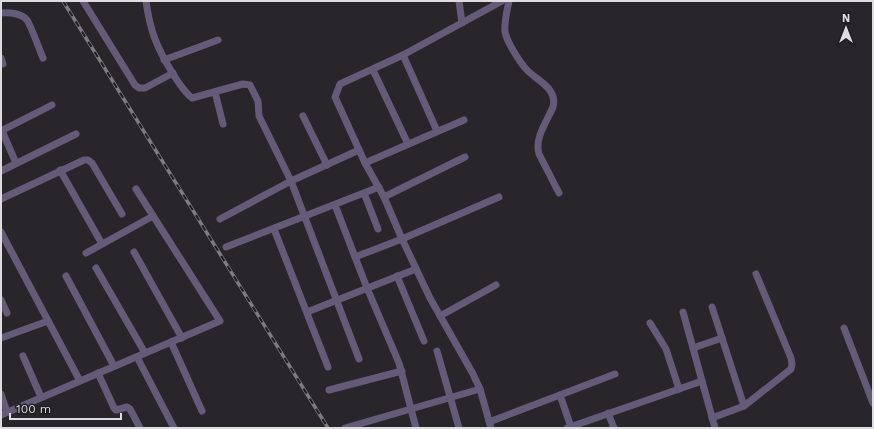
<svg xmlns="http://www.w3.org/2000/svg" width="874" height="429" font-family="'Work Sans',sans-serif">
<rect width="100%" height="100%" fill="#28262b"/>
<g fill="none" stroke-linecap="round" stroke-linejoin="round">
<!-- minor -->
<g stroke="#635b78" stroke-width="7">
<polyline points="83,1 135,85 139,88 145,88 173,73"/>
<path d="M146,1C150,31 157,48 173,74C179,83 183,91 192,98L243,84L250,85L258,101L259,116L291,181L359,150"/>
<polyline points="459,1 462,23"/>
<path d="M509,1C507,11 504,22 505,32C507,42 519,61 526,69C537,81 558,88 553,107C547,121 534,139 539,154L559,193"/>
<path d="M1,13C9,12 21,13 27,20C32,28 39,49 43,58"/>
<polyline points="403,55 437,131"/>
<polyline points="1,58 3,64"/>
<polyline points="164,60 218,40"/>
<polyline points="373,70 408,144"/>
<polyline points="215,92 223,124"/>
<polyline points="303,116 327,165"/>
<polyline points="1,131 52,105"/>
<polyline points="2,131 16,163"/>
<polyline points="365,163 464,120"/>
<polyline points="60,170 102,244"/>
<polyline points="1,171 76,134"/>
<polyline points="364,193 378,229"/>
<polyline points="384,197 465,157"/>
<polyline points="1,199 84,160 88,160 92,163 122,214"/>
<polyline points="335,205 367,288 399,363 416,428"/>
<polyline points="220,219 291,181 359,359"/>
<polyline points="274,229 328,367"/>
<polyline points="1,232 80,381"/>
<polyline points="226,247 379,187"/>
<polyline points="134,252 182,338"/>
<polyline points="86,253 153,216"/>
<polyline points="355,257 402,239 499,197"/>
<polyline points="96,268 145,353"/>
<polyline points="66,276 114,366"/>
<polyline points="397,276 424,341"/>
<polyline points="1,300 7,313"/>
<polyline points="712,307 744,406"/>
<polyline points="307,312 416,269"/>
<polyline points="683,312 715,428"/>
<polyline points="440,316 496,285"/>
<polyline points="650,323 666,349 679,389"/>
<polyline points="844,328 873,403"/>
<polyline points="1,338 48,321"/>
<polyline points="171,342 202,411"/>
<polyline points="693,348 722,338"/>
<polyline points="437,351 459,428"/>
<polyline points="23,356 41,397"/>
<polyline points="137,357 174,428"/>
<polyline points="98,373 114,408 116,410 127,407 130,409 140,428"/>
<polyline points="329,390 402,371"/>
<polyline points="1,394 7,412"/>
<polyline points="560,395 571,427"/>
<polyline points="608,413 614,428"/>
<polyline points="1,415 220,321 136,189"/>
<polyline points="712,418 744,406 791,369 792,364 791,358 756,274"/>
<polyline points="489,422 615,374"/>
<polyline points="345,428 480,389"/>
<polyline points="491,428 480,389 473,374 430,298 402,239 384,197 365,163 335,97 340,84 403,55 502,1"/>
<polyline points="567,428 702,381"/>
</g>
<defs>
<polyline id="rail" points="63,1 328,428"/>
</defs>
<!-- rail casing -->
<use href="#rail" stroke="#7e7c80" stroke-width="3.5"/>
<!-- rail -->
<use href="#rail" stroke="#1e1d21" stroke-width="2" stroke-dasharray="6" stroke-linecap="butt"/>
</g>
<!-- border -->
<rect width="874" height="429" fill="none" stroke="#dddcdf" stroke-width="4"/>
<!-- north arrow -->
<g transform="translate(846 28)" stroke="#1e1d21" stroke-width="3" paint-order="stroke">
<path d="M0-3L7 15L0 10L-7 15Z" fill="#dddcdf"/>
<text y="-6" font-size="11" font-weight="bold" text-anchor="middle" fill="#dddcdf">N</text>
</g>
<!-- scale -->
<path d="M10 413v6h111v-6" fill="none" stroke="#dddcdf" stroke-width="2"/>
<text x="16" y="413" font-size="12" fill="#dddcdf" stroke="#1e1d21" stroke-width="3" paint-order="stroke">100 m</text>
</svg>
